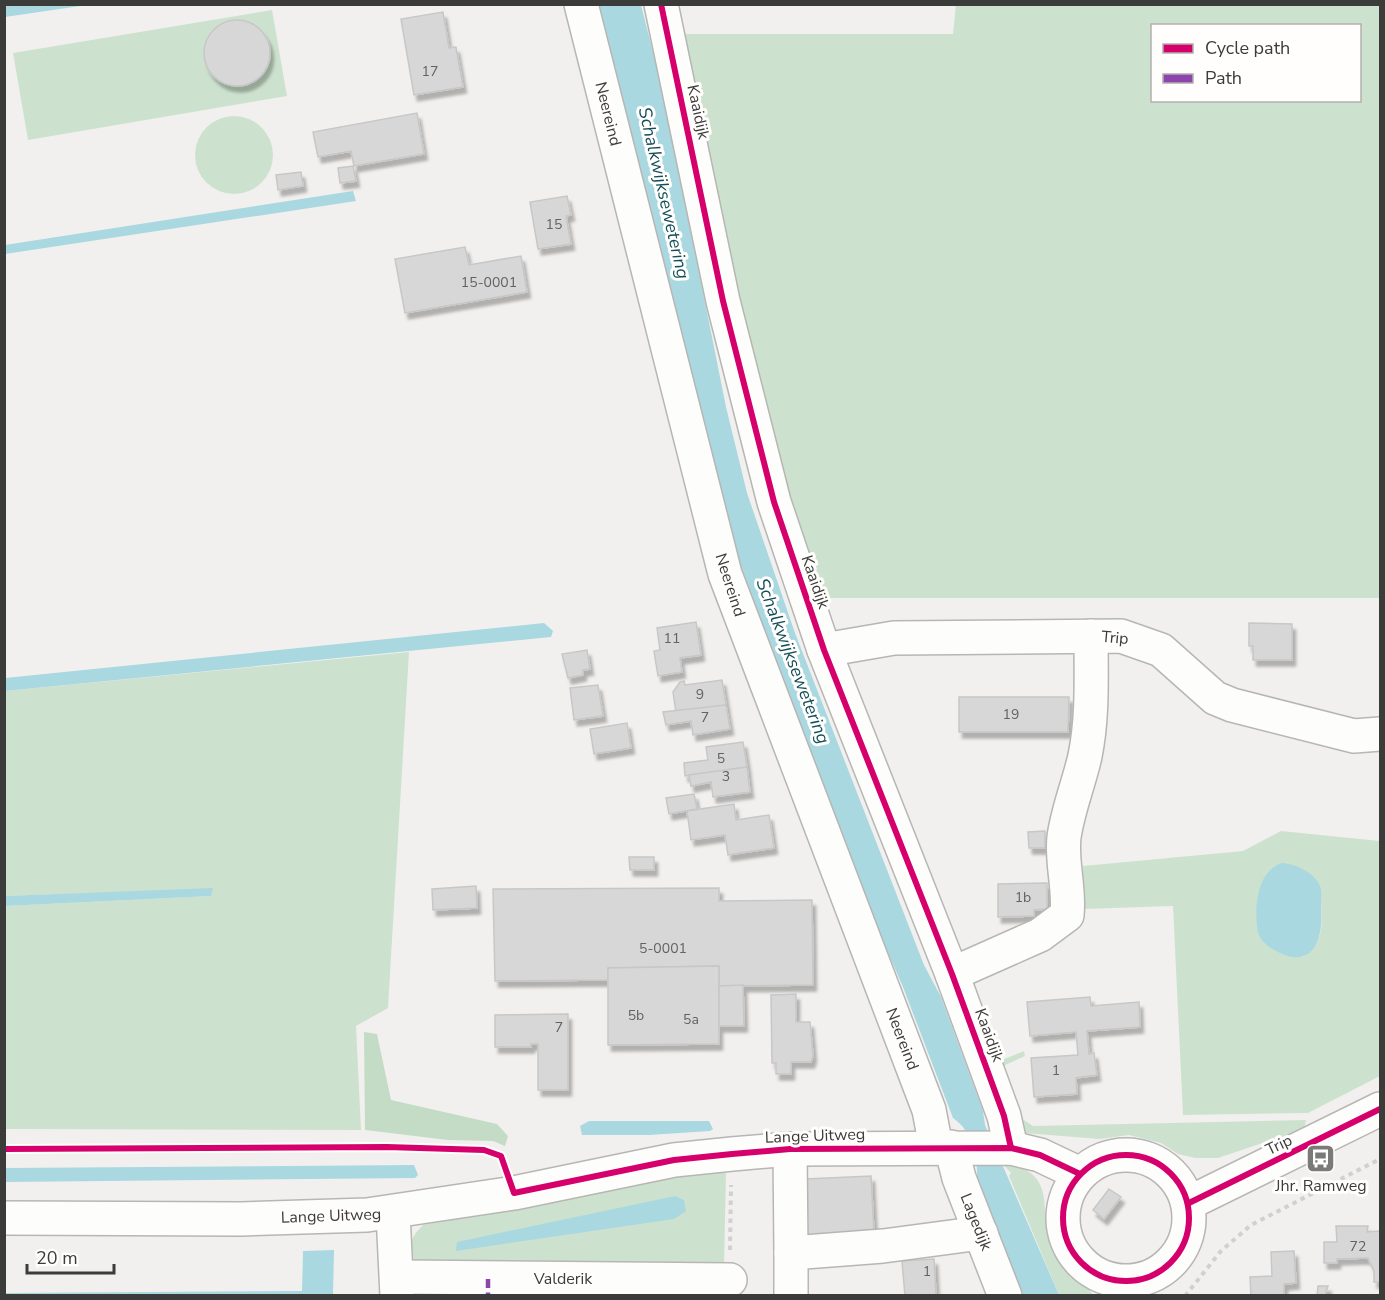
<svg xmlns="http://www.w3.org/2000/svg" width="1385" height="1300" font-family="'Nunito Sans',sans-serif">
<defs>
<filter id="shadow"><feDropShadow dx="3.5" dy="6" stdDeviation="1.5" flood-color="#0004"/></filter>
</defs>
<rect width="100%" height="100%" fill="#f1f0ee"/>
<!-- green -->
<g fill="#cde2ce" fill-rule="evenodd">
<path d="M956,4L1380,5V598H819L779,475L677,34H953ZM1152,26H1360V100H1152Z"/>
<polygon points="272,10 287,96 28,140 13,53"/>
<circle cx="234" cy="155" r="39"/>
<polygon points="409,652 388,1008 356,1026 361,1130 5,1129 4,906 210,896 212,889 5,896 5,691"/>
<path d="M1281,831L1380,841V1076L1308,1113L1183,1115L1173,906L1083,909V866L1243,851ZM1261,885L1319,886C1322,912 1328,941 1303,957L1257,929Z"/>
<polygon points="1024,1051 1025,1056 1003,1066 1018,1116 1033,1126 1306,1120 1304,1129 1218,1158 1195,1158 1178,1154 1161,1143 1129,1135 1100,1139 1024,1133 997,1062"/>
<path d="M1001,1162C1063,1173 1035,1210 1053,1250C1062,1269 1083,1278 1093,1295H1059L1009,1176L1011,1173Z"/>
<path d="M726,1172L724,1267L416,1264C407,1246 410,1238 423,1225L678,1177Z"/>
</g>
<!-- forest -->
<polygon fill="#c4dcc6" points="364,1032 377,1034 391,1100 497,1124 508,1136 505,1146 493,1141 448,1140 365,1130"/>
<!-- water -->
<g fill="#a9d8e1">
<polygon points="6,4 87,4 87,5 5,17"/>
<path d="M599,5H641L662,87L726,407L747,493L795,633L924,965L941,997L983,1111L985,1125L1059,1295H1021L977,1180C978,1156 973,1132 953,1118L903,987L866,903L730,536Z"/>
<polygon points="353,191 356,201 5,254 5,245"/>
<polygon points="544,623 553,631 551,637 5,691 5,678"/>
<path d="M1282,863C1296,864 1314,872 1320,886C1322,891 1321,899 1321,905C1324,936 1315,972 1276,951C1266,946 1258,939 1257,927C1255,905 1257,871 1282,863Z"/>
<polygon points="213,888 211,896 5,906 5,896"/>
<polygon points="589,1121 709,1121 713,1129 710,1131 649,1135 582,1135 580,1126"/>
<polygon points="414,1165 418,1175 415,1178 4,1182 5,1168"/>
<polygon points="675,1196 684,1200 686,1211 674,1219 456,1251 457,1242"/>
<polygon points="334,1250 333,1295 5,1295 5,1293 302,1291 303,1251"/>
</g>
<!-- building -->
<g fill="#d8d7d7" stroke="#c8c7c7" stroke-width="1.5" filter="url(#shadow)">
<polygon points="443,12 449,48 456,47 463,87 414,95 401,19"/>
<circle cx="237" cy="53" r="33"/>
<polygon points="417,113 424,154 354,166 351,151 318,157 313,132"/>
<polygon points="353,166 356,181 340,183 338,168"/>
<polygon points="301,172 303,186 278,190 276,175"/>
<polygon points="567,196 571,215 566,216 571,244 538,249 530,202"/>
<polygon points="465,247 469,265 521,256 527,292 405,313 395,259"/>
<polygon points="696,622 701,655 680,658 682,672 658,676 654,651 660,650 657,628"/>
<polygon points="1249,623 1292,624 1292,660 1253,660 1253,646 1249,646"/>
<polygon points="587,650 590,669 583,670 583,675 568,678 562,654"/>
<polygon points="722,680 726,705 676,712 673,692 680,682 684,681 685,685"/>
<polygon points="598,685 603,716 574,720 570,688"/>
<polygon points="959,697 1069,697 1068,732 959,732"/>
<polygon points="726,705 730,729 693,735 691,721 666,725 663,712"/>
<polygon points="627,723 631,748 594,754 590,729"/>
<polygon points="743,742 747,767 685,776 684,763 708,760 706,747"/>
<polygon points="747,767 750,792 713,797 711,782 691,786 689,775"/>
<polygon points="694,794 697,809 669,814 666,798"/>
<polygon points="734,804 736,820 769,815 774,848 728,855 725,835 691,840 687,811"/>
<polygon points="1045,831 1045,848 1029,848 1028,832"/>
<polygon points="629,857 654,857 654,870 630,870"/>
<polygon points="1047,883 1047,909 1034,910 1034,916 998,917 998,884"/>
<polygon points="476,886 477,908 433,910 432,889"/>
<polygon points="719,888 719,901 812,900 813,985 719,986 719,966 608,968 608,980 495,981 493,889"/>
<polygon points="719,966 719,1044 608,1045 608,968"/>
<polygon points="743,985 744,1026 719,1026 719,986"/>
<polygon points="796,994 796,1022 810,1022 813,1056 811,1062 791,1062 791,1074 776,1074 776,1063 772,1063 771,995"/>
<polygon points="1090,997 1091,1006 1139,1002 1140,1027 1087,1031 1089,1054 1094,1053 1097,1075 1076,1078 1077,1094 1034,1097 1031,1058 1078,1055 1076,1032 1030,1036 1027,1002"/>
<polygon points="568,1014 568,1090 538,1090 538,1044 531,1044 531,1047 495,1047 495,1015"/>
<polygon points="871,1176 874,1234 807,1236 805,1179"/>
<polygon points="1109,1189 1121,1197 1104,1219 1093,1210"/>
<polygon points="1336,1226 1368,1226 1367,1232 1380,1231 1380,1282 1374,1282 1374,1271 1368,1258 1337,1259 1337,1263 1324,1263 1324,1242 1337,1242"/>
<polygon points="1294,1251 1296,1283 1284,1284 1284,1296 1251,1296 1250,1277 1272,1276 1271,1252"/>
<polygon points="934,1259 936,1296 905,1296 902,1261"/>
<polygon points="1318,1286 1328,1286 1325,1296 1317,1296"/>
</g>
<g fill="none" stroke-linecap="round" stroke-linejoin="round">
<defs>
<g id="minor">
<polyline points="581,4 725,574 929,1110 936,1147"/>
<polyline points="661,4 723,301 774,502 824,650 952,974 1004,1116 1011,1148"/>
<polyline points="824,650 894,638 1121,636 1161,650 1215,698 1232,705 1354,736 1380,734"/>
<path d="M952,974L1040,935L1067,915C1070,889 1061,862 1064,837C1068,809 1079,783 1085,756C1093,717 1091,676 1091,636"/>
<polyline points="951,1147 959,1178 1005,1296"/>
<polyline points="790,1149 791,1253 883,1246 981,1233"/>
<circle cx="1126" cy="1218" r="63"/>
<polyline points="1189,1203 1380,1109"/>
<polyline points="393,1213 397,1296"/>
<polyline points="4,1218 241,1219 367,1215 514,1193 674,1160 732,1154 790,1149 1011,1148 1040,1155 1080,1174"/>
<polyline points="397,1277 730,1280"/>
<polyline points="791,1296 791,1253"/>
</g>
</defs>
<!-- minor casing -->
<use href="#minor" stroke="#b7b6b5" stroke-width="36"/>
<!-- path -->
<g stroke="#d0d0cf" stroke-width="4" stroke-dasharray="4.5 4.5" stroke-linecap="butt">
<polyline points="730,1250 731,1185"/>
<polyline points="1185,1296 1221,1251 1251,1225 1380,1159"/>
</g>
<!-- minor -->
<use href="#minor" stroke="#fdfdfc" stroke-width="33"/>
<!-- quiet -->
<polyline stroke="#8e44ad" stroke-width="4.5" stroke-dasharray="9 4.5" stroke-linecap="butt" points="488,1279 488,1296"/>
<defs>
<g id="cycleway">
<polyline points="661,4 723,301 774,502 824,650 952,974 1004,1116 1011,1148"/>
<polyline points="4,1149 387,1147 484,1150 501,1156 514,1193 674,1160 732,1154 790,1149 1011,1148 1040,1155 1080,1174"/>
<circle cx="1126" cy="1218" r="63"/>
<polyline points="1189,1203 1380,1109"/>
</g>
</defs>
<!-- cycleway casing -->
<use href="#cycleway" stroke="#fffefc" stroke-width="10"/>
<!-- cycleway -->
<use href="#cycleway" stroke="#d6006c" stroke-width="6"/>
</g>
<!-- icons -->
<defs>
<symbol id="bus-square" viewBox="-11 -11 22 22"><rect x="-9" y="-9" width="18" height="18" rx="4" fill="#7b7a79" stroke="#fffefc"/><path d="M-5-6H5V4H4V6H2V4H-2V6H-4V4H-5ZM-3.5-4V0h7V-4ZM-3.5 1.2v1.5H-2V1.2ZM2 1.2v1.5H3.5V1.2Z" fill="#fff"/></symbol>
</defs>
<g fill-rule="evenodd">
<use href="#bus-square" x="1304" y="1142" width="33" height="33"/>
</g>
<g text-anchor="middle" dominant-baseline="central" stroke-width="6" stroke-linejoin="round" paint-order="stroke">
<!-- number labels -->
<g font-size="14" fill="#626261">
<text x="430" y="71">17</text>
<text x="554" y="224">15</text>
<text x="489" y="282">15-0001</text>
<text x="672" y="638">11</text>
<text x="700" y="694">9</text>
<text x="1011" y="714">19</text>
<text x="705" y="717">7</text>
<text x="721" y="758">5</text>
<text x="726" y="776">3</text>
<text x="1023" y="897">1b</text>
<text x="663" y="948">5-0001</text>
<text x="636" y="1015">5b</text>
<text x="691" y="1019">5a</text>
<text x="559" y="1027">7</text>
<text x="1056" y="1070">1</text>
<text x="1358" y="1246">72</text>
<text x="927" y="1271">1</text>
</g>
<!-- street labels -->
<g font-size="16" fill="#3b3b3a" stroke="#fffefc">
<text transform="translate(698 112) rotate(78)">Kaaidijk</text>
<text transform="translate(608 114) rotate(76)">Neereind</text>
<text transform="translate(815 582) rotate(71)">Kaaidijk</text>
<text transform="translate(730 585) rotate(72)">Neereind</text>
<text transform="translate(1115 638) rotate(5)">Trip</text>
<text transform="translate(989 1035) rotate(70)">Kaaidijk</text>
<text transform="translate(902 1039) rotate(69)">Neereind</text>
<text transform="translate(815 1136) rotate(-2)">Lange Uitweg</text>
<text transform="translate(1279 1145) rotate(-26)">Trip</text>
<text transform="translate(331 1216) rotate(-2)">Lange Uitweg</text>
<text transform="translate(976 1222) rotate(68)">Lagedijk</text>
<text x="563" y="1279">Valderik</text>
</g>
<!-- poi labels -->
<g font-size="16" fill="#3b3b3a" stroke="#fffefc">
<text x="1321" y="1186">Jhr. Ramweg</text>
</g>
<!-- water labels -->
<g font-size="18" font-style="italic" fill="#124e58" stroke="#fffefc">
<text transform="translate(664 193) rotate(77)">Schalkwijksewetering</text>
<text transform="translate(793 661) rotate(69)">Schalkwijksewetering</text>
</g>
</g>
<!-- border -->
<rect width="1385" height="1300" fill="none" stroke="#3b3b3a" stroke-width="12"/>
<!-- legend -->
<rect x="1151" y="24" width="210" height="78" fill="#fffefc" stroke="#b1b0ae" stroke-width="1.5"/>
<rect x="1163" y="44" width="30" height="9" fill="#d6006c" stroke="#b1b0ae" stroke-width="1.5"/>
<text x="1205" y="54" font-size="18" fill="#3b3b3a">Cycle path</text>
<rect x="1163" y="74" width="30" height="9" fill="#8e44ad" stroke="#b1b0ae" stroke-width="1.5"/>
<text x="1205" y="84" font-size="18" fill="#3b3b3a">Path</text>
<!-- scale -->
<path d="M27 1264v9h87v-9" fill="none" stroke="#3b3b3a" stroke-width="3"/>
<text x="36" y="1264" font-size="18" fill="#3b3b3a" stroke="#fffefc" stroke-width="4.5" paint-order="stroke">20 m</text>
</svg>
